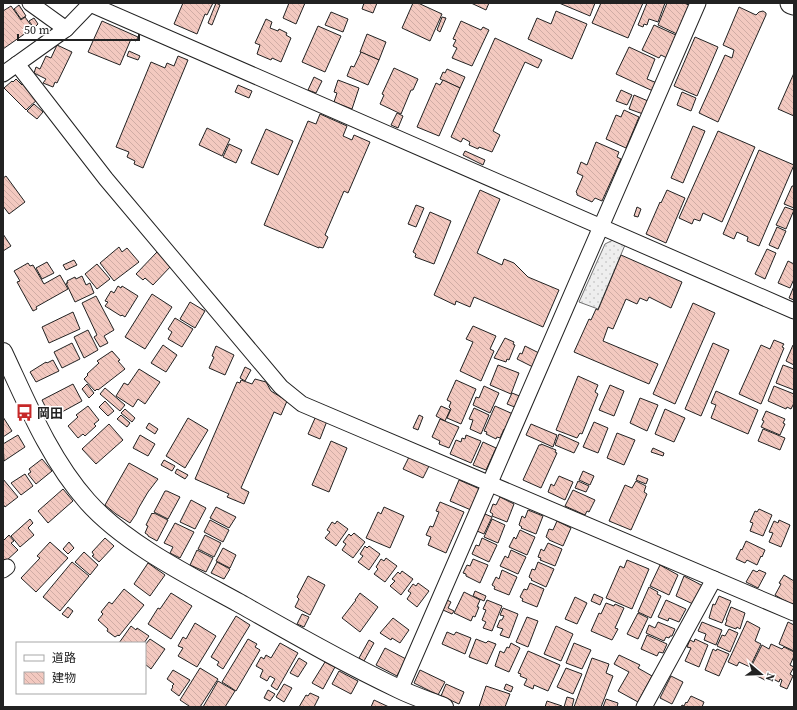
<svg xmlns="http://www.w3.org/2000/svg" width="797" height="710" font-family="'Source Serif 4','Noto Sans JP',serif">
<defs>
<pattern id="grass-dots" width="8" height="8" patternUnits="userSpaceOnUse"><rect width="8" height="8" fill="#eee"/><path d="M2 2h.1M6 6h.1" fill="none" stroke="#ccc" stroke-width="1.8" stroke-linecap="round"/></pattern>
<pattern id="building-back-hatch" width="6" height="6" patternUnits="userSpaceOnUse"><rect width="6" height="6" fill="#f3c9c0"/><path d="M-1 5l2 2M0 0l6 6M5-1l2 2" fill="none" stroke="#d0aca5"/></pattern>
</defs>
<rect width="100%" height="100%" fill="#fff"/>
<!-- grass -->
<polygon fill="url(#grass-dots)" stroke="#6f6f6f" points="613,240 625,245 598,309 579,302 605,244"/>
<!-- building -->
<g fill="url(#building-back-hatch)" stroke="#222">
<polygon points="183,3 213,3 207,15 205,14 197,34 174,24"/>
<polygon points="216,3 220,5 212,25 208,23"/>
<polygon points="289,3 305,3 296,24 283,18"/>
<polygon points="364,3 377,3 373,13 362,9"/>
<polygon points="413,3 418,3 442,14 430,41 402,28"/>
<polygon points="471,3 489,3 486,10"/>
<polygon points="559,3 595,3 590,16"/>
<polygon points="601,3 643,3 628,38 592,23"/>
<polygon points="647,3 665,3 658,22 649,19 647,25 644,24 643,27 638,25"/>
<polygon points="667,3 684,3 691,6 679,35 658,25"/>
<polygon points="19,5 26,16 21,19 14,9"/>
<polygon points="11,6 21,20 25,17 33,28 3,49 3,11"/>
<polygon points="739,7 756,15 759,12 763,11 766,13 766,15 718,122 699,113 725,55 732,58 734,50 723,45"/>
<polygon points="556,11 587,24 572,59 528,39 537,18 551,24"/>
<polygon points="331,12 348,19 343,32 325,25"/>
<polygon points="442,17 446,18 440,32 437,30"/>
<polygon points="34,18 38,24 34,28 29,21"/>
<polygon points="266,19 272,22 270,28 278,31 279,29 287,33 286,35 291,38 281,62 272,58 271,60 257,54 260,45 255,43"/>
<polygon points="102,21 138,37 136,41 131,39 120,65 88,52"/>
<polygon points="461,21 481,30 483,27 489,30 472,66 452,58 457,48 453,46 456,40 453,39"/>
<polygon points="654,25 678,36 667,58 661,55 659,58 642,50"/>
<polygon points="318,26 341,36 325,72 302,62"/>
<polygon points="367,34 386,42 379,60 360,52"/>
<polygon points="695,37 718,47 697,96 674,86"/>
<polygon points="495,38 542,60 538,68 525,62 493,131 500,135 492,152 479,147 478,149 469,145 470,142 463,138 461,142 451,137"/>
<polygon points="57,45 72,52 57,83 55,82 53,87 43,83 46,79 34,73 36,67 40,69 46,56 51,58"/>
<polygon points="629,47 655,59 647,79 657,83 653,91 616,74"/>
<polygon points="129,51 140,56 138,60 127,56"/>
<polygon points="361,52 379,60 368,85 347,76 351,66 354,67"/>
<polygon points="178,56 188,60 143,168 134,164 135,161 127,157 129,152 116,147 151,62 165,68 167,63 174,66"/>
<polygon points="394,68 418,79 413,90 411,90 401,114 380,104 384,95 382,94"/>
<polygon points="447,69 465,77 460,88 440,79 443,72 445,73"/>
<polygon points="794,73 794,116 778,109"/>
<polygon points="314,77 322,81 316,93 308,90"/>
<polygon points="16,79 22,85 24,83 39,98 26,110 4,88 12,81 13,82"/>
<polygon points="338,80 359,88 352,109 334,102 337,93 334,92"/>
<polygon points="443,80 460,88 439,136 417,127 436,83 440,85"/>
<polygon points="238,85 252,91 249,98 235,92"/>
<polygon points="621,90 632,95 627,105 616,101"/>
<polygon points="682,92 696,98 691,111 677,105"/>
<polygon points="634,95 648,101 643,114 629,109"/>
<polygon points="34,104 43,112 37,119 27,111"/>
<polygon points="624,110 639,117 626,148 606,139 616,115 621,117"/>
<polygon points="397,113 403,116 398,128 391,125"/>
<polygon points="320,114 347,126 343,136 352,140 354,135 370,142 348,193 344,191 325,235 328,237 323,248 319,247 319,248 264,225 308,121 316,124"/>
<polygon points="693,126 705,131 683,183 671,178"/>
<polygon points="207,128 230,139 222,156 199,145"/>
<polygon points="266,129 293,141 278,175 251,163"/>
<polygon points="718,131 755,147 722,222 703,213 700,221 694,219 692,224 679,218"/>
<polygon points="596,142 619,152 617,157 621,159 602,201 595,198 592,202 577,195 577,193 576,192 583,176 577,173 581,162 587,165"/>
<polygon points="229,144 242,150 236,163 223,157"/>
<polygon points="759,150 794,165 759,246 747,241 748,237 737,232 734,239 723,234"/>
<polygon points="465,151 485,160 483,165 463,155"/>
<polygon points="6,176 25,202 9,214 3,206 3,178"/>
<polygon points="792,186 794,186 794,208 784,204"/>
<polygon points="480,190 500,199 477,253 502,265 504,259 514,263 528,277 559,290 543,327 474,297 470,307 456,301 455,305 434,295"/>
<polygon points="667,190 685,198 666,243 646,234 660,202 661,203"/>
<polygon points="416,205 424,208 416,227 408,224"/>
<polygon points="637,207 641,209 638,217 634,216"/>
<polygon points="785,207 794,210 786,229 776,225"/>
<polygon points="430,212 451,221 434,264 415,257 416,254 413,252"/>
<polygon points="777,227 786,231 778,249 769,245"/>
<polygon points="3,234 11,246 3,251"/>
<polygon points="119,247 122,252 127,248 139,262 114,281 100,263"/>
<polygon points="767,249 776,253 765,279 755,274"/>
<polygon points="157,252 171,266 153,285 145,278 143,280 136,274"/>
<polygon points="621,255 682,282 671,308 649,297 647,301 640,298 637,304 626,299 613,329 608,327 603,341 658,364 649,384 574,352 589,319 591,320 596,309 598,310"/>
<polygon points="74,260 77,265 66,270 63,265"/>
<polygon points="788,261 794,264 794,279 790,288 778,283"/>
<polygon points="47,262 54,273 42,279 36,268"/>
<polygon points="28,263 30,266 33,265 44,284 60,275 68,289 36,307 37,309 33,311 17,282 20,281 14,271"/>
<polygon points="97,264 110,279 97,289 85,274"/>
<polygon points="82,276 86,285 90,283 94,293 75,302 66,283 68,283 67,281 75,277 76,279"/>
<polygon points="118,286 121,288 122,286 138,296 125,317 122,315 121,316 105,306 108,302 105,301 111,291 114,293"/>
<polygon points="794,286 794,300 789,298"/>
<polygon points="152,294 172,307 145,349 125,337"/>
<polygon points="96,296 114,330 104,336 108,343 100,347 94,337 97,335 82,303"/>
<polygon points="190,302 205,311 195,328 180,319"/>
<polygon points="693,303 715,313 675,404 653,394"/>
<polygon points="73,312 80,329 49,343 42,327"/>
<polygon points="175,318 193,329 182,347 168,339 172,332 168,329"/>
<polygon points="473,326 496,336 490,349 494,351 481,381 460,371 473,342 466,339"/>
<polygon points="88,330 98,350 84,358 74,337"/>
<polygon points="505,338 514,342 513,344 515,345 509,360 507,359 506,362 494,358"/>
<polygon points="774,340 784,344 782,347 784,348 761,404 739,394 761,345 770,349"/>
<polygon points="72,343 80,359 62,368 54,352"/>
<polygon points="713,343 729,350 701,416 685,409"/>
<polygon points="163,345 177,355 166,372 151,363"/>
<polygon points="793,345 794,345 794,365 786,361"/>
<polygon points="216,346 234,355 225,375 209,368 214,357 212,356"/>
<polygon points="525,346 539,353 533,367 517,359 520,353 522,354"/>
<polygon points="112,351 120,360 118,361 125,369 98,390 97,389 95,391 84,379 88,375 87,374 99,363 97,361"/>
<polygon points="53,360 59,371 36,382 30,372 46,362 47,363"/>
<polygon points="498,365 519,373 511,394 490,385"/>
<polygon points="783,365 794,369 794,390 776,383"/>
<polygon points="245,367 251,370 245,381 240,378"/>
<polygon points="139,369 160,382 145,404 138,399 133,407 116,396 124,383 128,385"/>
<polygon points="578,376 598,385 595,392 598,394 582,434 580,433 577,438 556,430"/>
<polygon points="255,379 266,382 271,391 287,401 281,415 274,412 241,488 249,492 244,504 227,497 229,494 195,479 237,382 240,383 241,380 252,384"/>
<polygon points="456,380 476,389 461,424 447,418 451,409 449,407 451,402 447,400"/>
<polygon points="73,384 82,401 51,418 42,400"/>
<polygon points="87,384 94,393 89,398 82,389"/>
<polygon points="610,385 624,391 614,416 599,410"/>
<polygon points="484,386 499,393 490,413 473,405 476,397 479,398"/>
<polygon points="774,386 794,394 794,403 791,409 787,407 786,409 768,401"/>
<polygon points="105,388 125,405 120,411 100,394"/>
<polygon points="716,391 758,410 748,434 711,418 716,405 711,403"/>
<polygon points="512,393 522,397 517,408 507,404"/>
<polygon points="640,398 658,405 647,431 630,423"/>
<polygon points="105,401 114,411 108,416 99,407"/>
<polygon points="88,406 99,420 94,424 96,426 85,436 83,434 78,438 68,426 78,417 76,415"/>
<polygon points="441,406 450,410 445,421 436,416"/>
<polygon points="495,406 513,414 506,430 504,429 500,438 497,437 496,439 486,434 487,432 484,431"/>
<polygon points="474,408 489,415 481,434 470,429 473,420 469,419"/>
<polygon points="125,409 135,418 132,422 121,413"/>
<polygon points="665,409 685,418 674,442 655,434"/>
<polygon points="766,411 785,419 783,423 785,424 780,435 761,427 764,421 762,420"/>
<polygon points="121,415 130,423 127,427 117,419"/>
<polygon points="419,415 423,417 418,430 413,428"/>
<polygon points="316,416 327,421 320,439 308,434"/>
<polygon points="3,417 12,431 3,437"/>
<polygon points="188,418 208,430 185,468 166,456"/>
<polygon points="440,419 459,427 449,448 439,444 440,441 432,437"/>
<polygon points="594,422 608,428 598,453 583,447"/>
<polygon points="149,423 158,429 155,434 146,428"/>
<polygon points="109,424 123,440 96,464 82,449"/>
<polygon points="531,424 557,435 553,447 526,435"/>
<polygon points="763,429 785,438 780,450 758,441"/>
<polygon points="617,433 635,440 624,465 607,458"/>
<polygon points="559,434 579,443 574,453 555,445"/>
<polygon points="18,435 25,447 4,461 3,444"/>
<polygon points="140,435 155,444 148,456 133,448"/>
<polygon points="466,435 481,441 471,463 450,454 456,440 461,442 462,438 465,439"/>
<polygon points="331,441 347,448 329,492 312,485"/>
<polygon points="483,442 496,448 486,470 473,465"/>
<polygon points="541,444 556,450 555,452 557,453 541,488 523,480 539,445 541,445"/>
<polygon points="653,448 664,453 663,456 651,452"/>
<polygon points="409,457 429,466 423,478 403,469"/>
<polygon points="42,459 52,471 36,484 28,474 31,472 29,469"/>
<polygon points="164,460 175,466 172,471 161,465"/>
<polygon points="129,463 158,479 148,492 138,509 136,514 130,523 116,514 105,505"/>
<polygon points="177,469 188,475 185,479 175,473"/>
<polygon points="583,471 594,476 590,485 579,480"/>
<polygon points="25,474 33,486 21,495 11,483"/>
<polygon points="638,475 648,479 646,484 636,480"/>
<polygon points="559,476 573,482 565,500 548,492 551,484 554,486"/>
<polygon points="3,479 18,497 5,507 3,504"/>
<polygon points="459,480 480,489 471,510 450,501"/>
<polygon points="578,481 589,486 586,492 575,488"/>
<polygon points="636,481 646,486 644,492 647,494 631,530 609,521 625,485 632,488"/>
<polygon points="63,489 73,501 48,523 38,511"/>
<polygon points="573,490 595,500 589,512 587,511 585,515 565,506"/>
<polygon points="165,491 167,491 180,497 168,519 154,512"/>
<polygon points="500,497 514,504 507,522 492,516 493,514 490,512 493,504 496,505"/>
<polygon points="191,500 206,508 195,529 180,522"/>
<polygon points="440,502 464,512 446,553 428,545 431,537 426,535 430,526 433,527 439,512 436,511"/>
<polygon points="216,507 236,517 229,528 210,518"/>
<polygon points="384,507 404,516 390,548 366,538 378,512 381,514"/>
<polygon points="759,509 772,515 763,536 750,531 753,523 750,522 755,511 757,512"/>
<polygon points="528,510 543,516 536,534 521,528 522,527 519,525 522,516 525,518"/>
<polygon points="152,513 153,514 154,513 168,520 157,541 148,536 148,535 145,533 148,526 146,525"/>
<polygon points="485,514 492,517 484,534 477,531"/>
<polygon points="30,519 33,523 28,528 34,535 20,547 11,536"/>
<polygon points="492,519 505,525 498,543 484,537"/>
<polygon points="210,520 229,530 223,542 204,532"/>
<polygon points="779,520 790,525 781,547 769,542 773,533 769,532 774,521 778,523"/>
<polygon points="337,521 348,529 336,546 325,538 330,532 327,530 332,522 335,524"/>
<polygon points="557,521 571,528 563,546 549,540 549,539 546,537 549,529 553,530"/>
<polygon points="175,523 194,532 180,558 170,553 173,547 164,543"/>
<polygon points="520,530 535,537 527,555 509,547 514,537 516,539"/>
<polygon points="354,533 365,542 353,558 342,550 346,544 343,542 349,534 351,536"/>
<polygon points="9,535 14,541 11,543 18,550 6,561 3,559 3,541"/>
<polygon points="205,535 221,543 214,557 198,549"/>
<polygon points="105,538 114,546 99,562 92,556 94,555 92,552"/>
<polygon points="482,538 497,545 489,562 472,554 476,545 479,546"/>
<polygon points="746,541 765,550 762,557 761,556 757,565 747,560 745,563 736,559 741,549 742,550"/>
<polygon points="50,542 68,558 36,592 21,578 40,558 37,556"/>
<polygon points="69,542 74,548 68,554 63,549"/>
<polygon points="548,543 562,549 555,566 540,560 541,558 538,557 541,549 544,551"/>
<polygon points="365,546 367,548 369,546 380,554 369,570 358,562 363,556 360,554"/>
<polygon points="223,548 236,555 230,568 216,561"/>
<polygon points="197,550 213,558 206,572 190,565"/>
<polygon points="511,550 526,557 518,574 500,566 505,556 508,558"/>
<polygon points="84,552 98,565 90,575 75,562"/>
<polygon points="386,558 397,566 385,582 374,574 378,569 376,567 381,559 384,561"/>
<polygon points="473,559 488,565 480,583 466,576 466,574 463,573 467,565 470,566"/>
<polygon points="627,560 649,569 632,609 606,598 620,566 624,568"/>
<polygon points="72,562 89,576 60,611 43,597"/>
<polygon points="217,562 230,569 224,579 211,573"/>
<polygon points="538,562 554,569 546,587 531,580 532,579 529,577 532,569 535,570"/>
<polygon points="148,563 165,575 150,596 134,584"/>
<polygon points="660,565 678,575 669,595 650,586"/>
<polygon points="502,570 517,577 509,595 494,589 495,587 492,585 496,577 499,579"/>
<polygon points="753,570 757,572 759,570 766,573 758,588 746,582"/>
<polygon points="402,571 413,579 401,595 390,586 395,581 392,579 398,572 400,574"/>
<polygon points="784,575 794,581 794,602 792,605 775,595 781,584 779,583"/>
<polygon points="308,576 325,585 310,615 295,607 299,599 297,597"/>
<polygon points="684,576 703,586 693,604 676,596"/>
<polygon points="418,583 429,591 417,607 407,599 411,593 408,591 413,584 416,586"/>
<polygon points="530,583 544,589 537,607 522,601 523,599 520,597 524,589 527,590"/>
<polygon points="649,587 658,592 657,594 661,596 651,618 638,612"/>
<polygon points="124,589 144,605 119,636 118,635 115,637 107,631 108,629 98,620 103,614 101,612 109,602 112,604"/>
<polygon points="475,591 486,596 484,601 473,596"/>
<polygon points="464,592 480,600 477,607 479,607 475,617 473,616 471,621 454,613"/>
<polygon points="171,593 192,606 171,639 148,624 158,608 160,609"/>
<polygon points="360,593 378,607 360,632 342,618 356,600 355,600"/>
<polygon points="594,594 603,598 600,605 591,601"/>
<polygon points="719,596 731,601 722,623 709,618 713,604 715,605"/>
<polygon points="575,597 587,603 577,624 565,619"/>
<polygon points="447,600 451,602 448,608 454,611 452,614 443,610"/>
<polygon points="487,600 502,606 492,631 483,628 486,622 482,620 486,610 483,609"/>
<polygon points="666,600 686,609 679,622 669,618 668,621 658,617"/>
<polygon points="606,603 614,606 615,604 624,608 615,628 618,629 612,640 591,631 599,613 601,614"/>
<polygon points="68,607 73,611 68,618 62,614"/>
<polygon points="731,607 745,613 740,629 737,627 736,629 725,625 727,620 726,620"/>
<polygon points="503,608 518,614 509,638 500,635 503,629 497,627 500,620 502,620 504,616 500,615"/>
<polygon points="638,613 648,618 638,639 627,634"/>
<polygon points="302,614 309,617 304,627 297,624"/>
<polygon points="236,616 250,625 223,669 217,665 219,662 211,657"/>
<polygon points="527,617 538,621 528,647 516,642"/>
<polygon points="393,618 409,630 400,643 392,638 391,640 380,633"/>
<polygon points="747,621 760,628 755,641 761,644 750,667 739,662 737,666 728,662"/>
<polygon points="658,622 675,629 672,636 670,636 669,638 666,637 664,641 646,633 649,625 655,628"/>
<polygon points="702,622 722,630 716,645 704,640 706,634 698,631"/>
<polygon points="788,622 794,625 794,651 779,644"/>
<polygon points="195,623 216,636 197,667 178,656 183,648 178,646 183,637 186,639"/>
<polygon points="131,626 136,630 137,628 149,636 144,643 119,643"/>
<polygon points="556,626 573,634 561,661 544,654"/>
<polygon points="729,629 738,633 730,652 717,646 722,635 725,636"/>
<polygon points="447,632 454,635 456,632 471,638 465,654 442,644"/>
<polygon points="647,635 667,644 663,653 659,652 657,656 641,649"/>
<polygon points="150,639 165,649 151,669 145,664 145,645"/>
<polygon points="248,639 257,644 255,647 260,650 236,691 222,682"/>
<polygon points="476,639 486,643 488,641 496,644 487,664 469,657"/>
<polygon points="695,639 708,645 699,667 685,661 691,648 687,647 690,640 694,642"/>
<polygon points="369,640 374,643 364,661 359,658"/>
<polygon points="280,643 298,653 277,690 271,686 275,679 270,676 267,681 260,677 263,670 256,666 261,657 264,659 266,655 271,658"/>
<polygon points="511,643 520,648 509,672 495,666 500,651 504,653 507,647 509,648"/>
<polygon points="574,643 591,650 582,669 566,663"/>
<polygon points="771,644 782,649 784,647 794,652 794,656 790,665 794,667 790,674 793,676 787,689 780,686 782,680 780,679 779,682 767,676 765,680 755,675 756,671 750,669 762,645 769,649"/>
<polygon points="385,648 406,659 397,676 376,665"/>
<polygon points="713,649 716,651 717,649 729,654 719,676 705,670"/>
<polygon points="528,651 560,665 548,691 534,685 533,689 524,685 527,679 520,676 521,674 518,673"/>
<polygon points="619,655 640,665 638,668 652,676 638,702 618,691 629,672 614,664"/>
<polygon points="299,658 307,663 298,677 290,673"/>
<polygon points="592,658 609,664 606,673 613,676 601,707 574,707"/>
<polygon points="325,662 335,667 323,689 312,683"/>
<polygon points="200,668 218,679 200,707 188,707 189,706 180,700"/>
<polygon points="566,668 582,674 573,694 557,687"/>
<polygon points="173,670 190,680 179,696 171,690 173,687 172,686 174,684 167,679"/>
<polygon points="420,670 445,682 438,695 414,683"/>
<polygon points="339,671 358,681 351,694 332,684"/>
<polygon points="671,676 683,682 672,704 660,698"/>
<polygon points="218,681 235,691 225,707 203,707"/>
<polygon points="284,684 292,688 284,702 276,697"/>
<polygon points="446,684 464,692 459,704 441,696"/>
<polygon points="506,684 513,687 511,692 504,689"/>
<polygon points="486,686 510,694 505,707 479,707"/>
<polygon points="268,690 275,694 270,701 264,698"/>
<polygon points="310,693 319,697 314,707 299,707 306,695 308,696"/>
<polygon points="691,696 704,702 702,707 681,707 682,705 684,706 686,702 687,703"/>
<polygon points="567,697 574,699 572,707 564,707"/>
<polygon points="606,699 618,703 617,707 603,707"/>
<polygon points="374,700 389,707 371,707"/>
<polygon points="547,701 562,706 562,707 545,707"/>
</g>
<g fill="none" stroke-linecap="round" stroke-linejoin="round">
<defs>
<g id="minor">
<polyline points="30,3 66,29"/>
<polyline points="90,4 794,311"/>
<polyline points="17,64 106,179 281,387 302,404 794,613"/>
<polyline points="3,74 66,29 91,3"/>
<polyline points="3,570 7,567"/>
<polyline points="400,690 698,3"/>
<polyline points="644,707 714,579"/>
</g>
<path id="tertiary" d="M3,352C27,403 49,458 87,501C125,544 190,576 239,603C292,633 344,663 399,689C413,696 429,701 444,707"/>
<polyline id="secondary" points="791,3 794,4"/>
</defs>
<!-- minor casing -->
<use href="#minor" stroke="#222" stroke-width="17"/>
<!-- tertiary casing -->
<use href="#tertiary" stroke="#222" stroke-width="20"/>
<!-- secondary casing -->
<use href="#secondary" stroke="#222" stroke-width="23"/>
<!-- minor -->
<use href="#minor" stroke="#fff" stroke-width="15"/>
<!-- tertiary -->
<use href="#tertiary" stroke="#fff" stroke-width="18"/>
<!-- secondary -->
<use href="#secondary" stroke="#fff" stroke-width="21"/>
</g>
<!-- icons -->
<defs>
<symbol id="bus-bare" viewBox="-9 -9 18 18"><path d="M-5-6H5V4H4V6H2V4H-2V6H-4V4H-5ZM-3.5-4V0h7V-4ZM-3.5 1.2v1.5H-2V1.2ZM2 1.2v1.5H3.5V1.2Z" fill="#c62828" stroke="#fff" stroke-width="2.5" paint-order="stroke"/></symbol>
</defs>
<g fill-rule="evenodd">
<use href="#bus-bare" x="12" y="400" width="25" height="25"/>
</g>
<g text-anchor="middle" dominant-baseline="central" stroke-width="3" stroke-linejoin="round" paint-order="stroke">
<!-- poi labels -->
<g font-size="13" font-weight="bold" fill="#222" stroke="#fff" text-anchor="start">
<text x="37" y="413">岡田</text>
</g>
</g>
<!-- border -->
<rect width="797" height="710" fill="none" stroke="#222222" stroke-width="8"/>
<!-- legend -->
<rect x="16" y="642" width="130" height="52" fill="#ffffff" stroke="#a7a7a7"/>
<rect x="24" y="655" width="20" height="6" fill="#ffffff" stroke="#a7a7a7"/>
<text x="52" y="662" font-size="12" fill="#222222">道路</text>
<rect x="24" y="672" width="20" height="12" fill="url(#building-back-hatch)" stroke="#a7a7a7"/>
<text x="52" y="682" font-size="12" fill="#222222">建物</text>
<!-- north arrow -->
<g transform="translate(761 674) rotate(109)" stroke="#ffffff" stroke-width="3" paint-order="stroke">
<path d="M0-3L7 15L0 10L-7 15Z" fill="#222222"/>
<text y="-6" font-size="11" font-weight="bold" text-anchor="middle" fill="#222222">N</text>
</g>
<!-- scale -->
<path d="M18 34v6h121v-6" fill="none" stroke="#222222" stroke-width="2"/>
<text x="24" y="34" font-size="12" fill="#222222" stroke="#ffffff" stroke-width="3" paint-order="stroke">50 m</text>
</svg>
